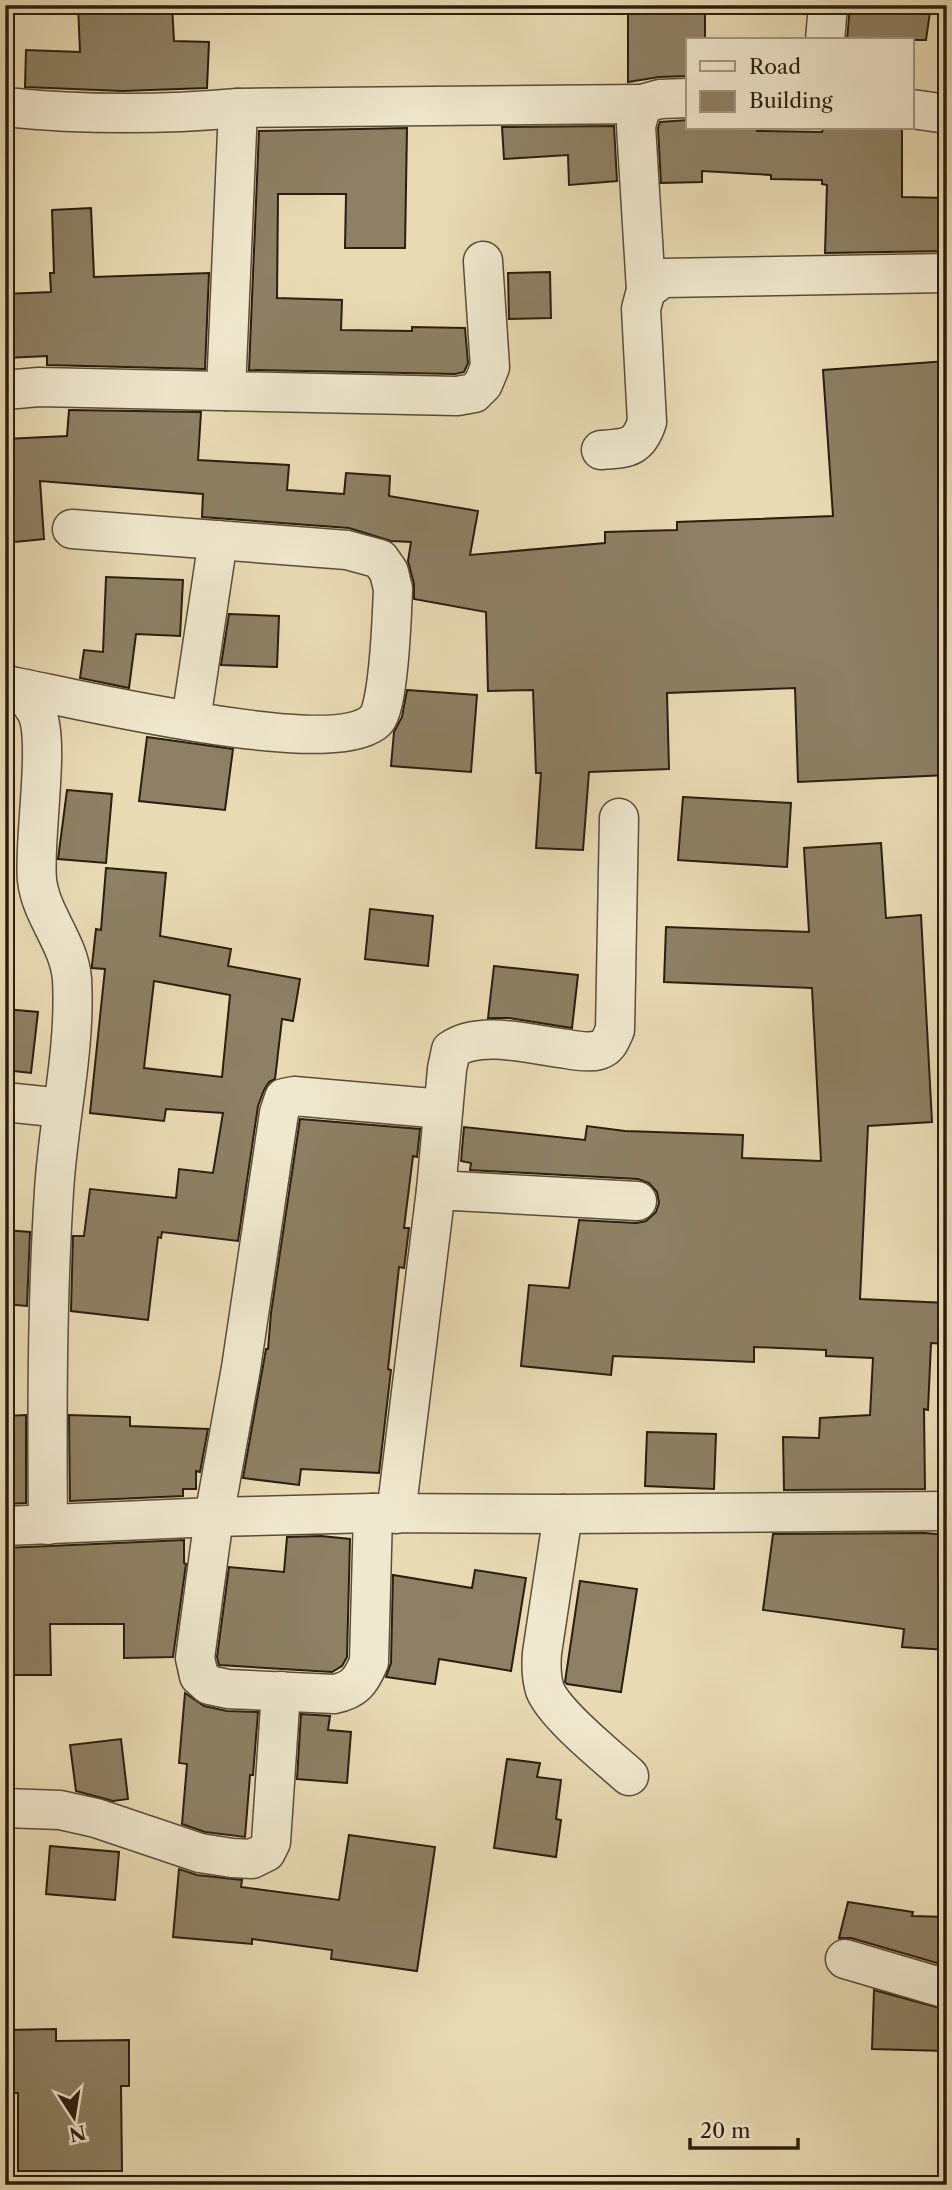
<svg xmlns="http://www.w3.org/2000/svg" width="952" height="2190" font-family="'Libre Caslon Text',serif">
<rect width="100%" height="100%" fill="#e8dbb4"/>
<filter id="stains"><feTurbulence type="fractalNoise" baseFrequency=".00286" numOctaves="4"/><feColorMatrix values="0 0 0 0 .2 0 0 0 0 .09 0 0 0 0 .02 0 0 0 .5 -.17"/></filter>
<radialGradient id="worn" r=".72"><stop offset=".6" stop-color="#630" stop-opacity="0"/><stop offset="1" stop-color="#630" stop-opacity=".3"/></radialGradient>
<!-- building -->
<g fill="#8d8064" stroke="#2b1e0e" stroke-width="2" fill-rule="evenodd">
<polygon points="78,5 172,5 174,41 209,42 207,88 122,91 25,87 26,50 80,52"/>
<polygon points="628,5 705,5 705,40 688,40 688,76 659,77 628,82"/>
<polygon points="850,5 931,5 926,40 847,40"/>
<polygon points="688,120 688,128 757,128 757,131 822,132 823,128 902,128 902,197 947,198 947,251 825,253 827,185 822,184 822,180 771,179 771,175 702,171 702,182 661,183 658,128 660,122"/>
<polygon points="614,126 617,181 569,185 568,155 504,159 502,127"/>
<polygon points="407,128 405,248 345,248 346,194 278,194 277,298 342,300 341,330 412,331 412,327 465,328 468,363 464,372 455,374 249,370 259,131"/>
<polygon points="91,208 94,277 209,273 205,369 47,365 47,356 5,358 5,294 51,292 50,273 54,273 52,210"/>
<polygon points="550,272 551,318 509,319 508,273"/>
<polygon points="947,361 947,683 944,683 947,775 798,782 795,688 667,693 669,769 589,772 583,850 536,848 541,773 536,773 533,690 488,691 486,612 414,599 414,584 408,561 411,542 391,541 349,528 202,517 203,494 40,481 44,539 5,543 5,439 67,436 69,410 201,412 198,460 289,465 287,490 344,494 346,473 390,476 389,496 478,511 470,555 605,543 605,532 677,530 677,522 833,516 823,370"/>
<polygon points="106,577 183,580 180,636 136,634 129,688 80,678 84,650 103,652"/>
<polygon points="229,614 279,616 277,667 221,665"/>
<polygon points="407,690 477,695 471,772 391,766 394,732 402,717"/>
<polygon points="147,737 233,749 225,810 139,801"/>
<polygon points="67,790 112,794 106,863 58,859"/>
<polygon points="683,797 791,803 787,867 678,860"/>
<polygon points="881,843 886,918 921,915 932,1122 868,1126 860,1299 947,1303 947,1344 931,1343 928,1410 924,1409 925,1489 784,1490 783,1437 819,1438 820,1418 870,1415 873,1358 826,1356 826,1350 754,1347 754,1362 613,1356 611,1375 521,1366 529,1285 569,1288 579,1220 636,1223 646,1221 656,1212 659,1203 657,1192 649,1183 638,1179 470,1170 471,1163 461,1161 464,1127 585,1140 587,1126 625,1131 743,1135 742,1158 821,1161 812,988 664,982 666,927 809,932 804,848"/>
<path d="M106,868L166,873L160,936L231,949L228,966L300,979L293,1021L282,1019L275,1079L269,1082L264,1090L258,1106L238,1241L162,1232L161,1238L158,1237L148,1320L71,1311L73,1236H84L90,1189L176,1198L179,1169L213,1173L223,1113L166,1109L164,1121L90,1113L105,969L92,968V965L96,929L101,930ZM154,981L230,995L222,1077L144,1068Z"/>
<polygon points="370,909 433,916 428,966 365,959"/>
<polygon points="494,966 578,975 572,1028 509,1018 488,1018"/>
<polygon points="5,1009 38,1012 31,1073 5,1070"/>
<polygon points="300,1119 420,1129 417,1157 413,1156 404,1228 409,1228 404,1268 399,1267 388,1369 391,1370 379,1473 301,1469 299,1485 243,1478 266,1349 268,1349 271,1313"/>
<polygon points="5,1230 30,1232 27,1306 5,1304"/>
<polygon points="26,1415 26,1503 5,1504 5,1416"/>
<polygon points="69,1415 130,1417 130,1426 208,1429 200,1472 196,1471 196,1489 183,1489 183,1496 70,1501"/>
<polygon points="647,1432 716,1434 714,1489 645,1486"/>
<polygon points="925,1533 947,1535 947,1650 902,1647 904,1629 763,1610 773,1534"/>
<polygon points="321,1536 350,1539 347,1657 342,1666 332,1672 219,1665 217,1657 229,1567 284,1572 287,1537"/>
<polygon points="184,1540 184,1563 186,1564 173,1657 124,1658 124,1624 50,1624 51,1675 14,1675 14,1624 5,1624 5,1548"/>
<polygon points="475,1570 526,1578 511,1671 439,1659 435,1684 386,1677 391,1663 393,1575 472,1588"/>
<polygon points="580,1581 637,1589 621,1692 567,1684 565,1682"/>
<polygon points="185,1693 204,1706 227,1711 258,1712 253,1775 250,1775 245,1837 205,1832 182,1824 187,1764 179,1763"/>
<polygon points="301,1714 330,1716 328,1730 351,1732 347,1783 297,1779"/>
<polygon points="121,1739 128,1799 113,1801 76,1791 70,1745"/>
<polygon points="507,1759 540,1763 537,1777 561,1780 556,1819 561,1820 556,1857 494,1848"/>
<polygon points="349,1835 435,1847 417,1971 331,1959 332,1950 252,1939 252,1944 173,1937 179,1869 197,1875 242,1880 241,1887 339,1900"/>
<polygon points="50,1846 119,1852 115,1900 46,1894"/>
<polygon points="848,1902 913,1912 912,1916 947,1917 947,1966 851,1938 839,1938"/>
<polygon points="874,1990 947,2010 947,2051 872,2049"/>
<polygon points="56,2029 56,2041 129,2040 129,2086 121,2086 122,2171 18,2171 18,2093 9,2093 8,2030"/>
</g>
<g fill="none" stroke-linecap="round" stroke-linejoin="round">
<defs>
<g id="minor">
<polyline points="825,40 828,5"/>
<path d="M5,107C83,115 160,115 238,108L642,104"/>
<polyline points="912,109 947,114"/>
<polyline points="646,290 636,126 642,104 660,99 688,98"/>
<polyline points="5,390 39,387 457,396 474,393 483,384 490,367 483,261"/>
<polyline points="226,391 238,108"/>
<path d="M601,450C627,448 638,449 647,422L641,309L646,290L663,278L947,273"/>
<path d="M5,684C18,687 29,699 36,711C51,739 33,841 37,880C41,916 69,942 72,979C76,1050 58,1121 54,1191C47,1302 47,1413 48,1525"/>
<path d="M16,687C77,699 336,761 376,720C389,707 392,612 393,589L389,572L380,559L347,550L72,529"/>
<polyline points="191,720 218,540"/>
<polyline points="5,1102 62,1108"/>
<path d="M436,1190L447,1069L451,1050C480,1029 532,1045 567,1049C577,1051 589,1053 599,1050C609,1047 611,1038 615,1030L619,818"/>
<path d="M373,1513L369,1662C361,1681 355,1690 334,1694L228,1689L209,1685L199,1676L195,1658L214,1517L241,1368L279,1113L284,1098L294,1096L443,1109"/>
<polyline points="396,1514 436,1190 637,1201"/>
<path d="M563,1514L542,1653C541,1666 541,1678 545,1690C555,1715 608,1757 629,1776"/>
<polyline points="5,1526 214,1517 373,1513 563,1514 947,1511"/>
<polyline points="5,1808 60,1810 96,1818 200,1853 232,1858 252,1859 266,1852 271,1842 281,1691"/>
<polyline points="845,1959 947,1989"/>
</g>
</defs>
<!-- minor casing -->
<use href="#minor" stroke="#5a4d38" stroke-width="41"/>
<!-- minor -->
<use href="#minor" stroke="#f0e8ce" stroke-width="38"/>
</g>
<!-- margin -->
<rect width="952" height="2190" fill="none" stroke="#e8dbb4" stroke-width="28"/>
<rect x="7" y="7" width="938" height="2176" fill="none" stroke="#2b1e0e" stroke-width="3.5"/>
<rect x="14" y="14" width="924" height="2162" fill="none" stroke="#2b1e0e" stroke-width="2"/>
<!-- legend -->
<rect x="686" y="38" width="228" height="91" fill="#f0e8ce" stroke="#a19781" stroke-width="2"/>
<rect x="700" y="61" width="35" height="10" fill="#f0e8ce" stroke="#a19781" stroke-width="2"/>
<text x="749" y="74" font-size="21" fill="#2b1e0e">Road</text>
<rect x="700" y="91" width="35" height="21" fill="#8d8064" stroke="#a19781" stroke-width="2"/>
<text x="749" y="108" font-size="21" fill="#2b1e0e">Building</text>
<!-- north arrow -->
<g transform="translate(74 2117) rotate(168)" stroke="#f0e8ce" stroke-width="5" paint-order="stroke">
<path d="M0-5L12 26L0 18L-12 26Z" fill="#2b1e0e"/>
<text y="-10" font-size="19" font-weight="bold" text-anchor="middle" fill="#2b1e0e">N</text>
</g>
<!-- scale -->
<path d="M690 2138v10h108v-10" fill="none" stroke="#2b1e0e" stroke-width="3.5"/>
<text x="700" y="2138" font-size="21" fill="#2b1e0e" stroke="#f0e8ce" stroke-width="5" paint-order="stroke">20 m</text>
<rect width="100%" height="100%" filter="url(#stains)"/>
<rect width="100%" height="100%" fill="url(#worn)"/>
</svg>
